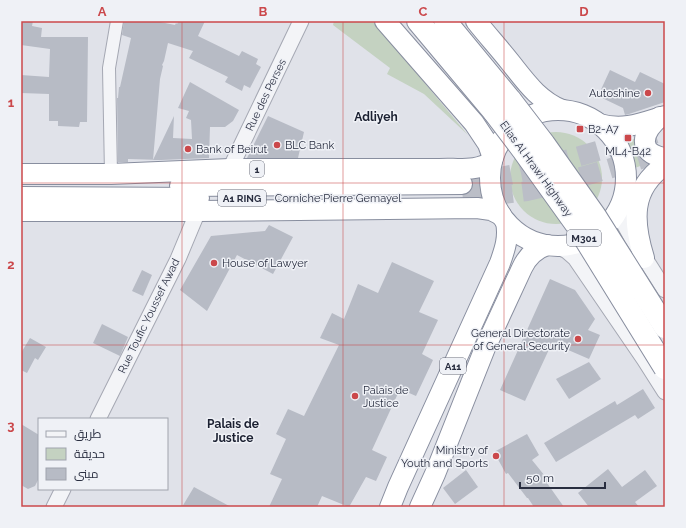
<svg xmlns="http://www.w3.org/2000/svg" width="686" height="528" font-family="Raleway,Cairo,sans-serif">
<rect width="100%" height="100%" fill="#e0e2e9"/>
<!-- green -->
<g fill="#c4d2c1">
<polygon points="334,21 373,21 468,135 424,94 387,74 390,68 333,25"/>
<circle cx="556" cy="178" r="46"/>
<path d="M642,137L654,161L632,169C633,158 631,150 626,141Z"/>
</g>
<!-- building -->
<g fill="#b7bbc5">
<polygon points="21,21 33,21 32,26 42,28 41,37 88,37 87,122 80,122 79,127 58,126 58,121 49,121 49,94 21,93 21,75 49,77 50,49 21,45"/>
<polygon points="124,21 155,21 175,25 176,23 177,24 179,21 205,21 198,36 239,56 242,51 258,59 256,64 261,67 250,88 244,85 242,91 225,82 228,77 189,58 193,51 168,43 164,61 162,65 163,66 160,79 153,160 174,116 173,138 192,139 191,120 186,118 189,111 178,108 190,82 239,110 233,121 225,127 210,127 209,158 161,160 128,159 128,162 118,162 117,98 118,98 119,87 120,87 131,38 122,35"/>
<polygon points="610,70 635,82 640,72 665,84 665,102 629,114 625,115 623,108 598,96"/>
<polygon points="268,116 304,132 298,158 247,158"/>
<polygon points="269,225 293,237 273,274 237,255 207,311 180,290 211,236 265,231"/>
<polygon points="392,262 434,281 419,312 438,320 422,354 433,360 416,396 400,389 372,450 387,457 376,481 366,477 349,507 322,496 317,507 269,507 282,479 270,474 286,439 276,434 288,409 304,416 339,345 320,338 332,313 344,319 358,284 378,293"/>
<polygon points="142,270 152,275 143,296 132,291"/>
<polygon points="550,279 575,290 595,319 588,330 600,335 589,359 552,343 525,401 500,390"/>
<polygon points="102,324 128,337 120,356 93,343"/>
<polygon points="30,338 46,347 38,360 35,358 27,373 21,370 21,353"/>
<polygon points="589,362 601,379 569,399 556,379"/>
<polygon points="643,389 655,408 638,419 635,415 556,462 544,443 615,401 617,405"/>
<polygon points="21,424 39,435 39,478 35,486 28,489 21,485"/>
<polygon points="527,434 539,455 532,460 549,481 547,483 564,507 534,507 528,498 527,498 508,473 506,474 494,452"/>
<polygon points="608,469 622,487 645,470 657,486 635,502 639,507 589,507 578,493"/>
<polygon points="466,470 478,487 455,504 443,488"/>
<polygon points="194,487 231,507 182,507"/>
</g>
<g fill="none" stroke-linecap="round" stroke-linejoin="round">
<!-- trunk-tunnel -->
<g stroke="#bbbec7" stroke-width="20" stroke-dasharray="20 10" stroke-linecap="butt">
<polyline points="462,184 521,173 632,141 665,130"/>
<polyline points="463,199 527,191 558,184 665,152"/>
</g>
<defs>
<polyline id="minor" points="111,174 109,68 117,21"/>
<g id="tertiary">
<polyline points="230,169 301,21"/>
<polyline points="617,211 632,238 665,290"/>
<polyline points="556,246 567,251 575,258 644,359 665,392"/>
<polyline points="98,419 178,259 198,211"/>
<polyline points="54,507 63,489"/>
</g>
<g id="trunk">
<polyline points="385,21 474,123 488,144 493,158"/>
<path d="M476,21C487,35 499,48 510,62C526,82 538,100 562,110"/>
<circle cx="558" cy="178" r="68"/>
<path d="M660,117C642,132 636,153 665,158"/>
<path d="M599,124C624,131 642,123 665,116"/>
<path d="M21,174H111L230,169H440C456,168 479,172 492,161"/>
<polyline points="180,186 462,184"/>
<polyline points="21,197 199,198"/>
<polyline points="21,211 198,211 477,208 491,210 501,215"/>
<path d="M644,258C633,222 630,189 665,165"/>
<path d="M390,507L398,487L500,263C505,249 509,237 506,222"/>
<path d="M420,507L435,474L485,348L522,268C527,257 535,249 547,245"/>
</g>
<g id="motorway">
<polyline points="418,21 495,113"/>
<polyline points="445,21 511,101"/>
</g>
</defs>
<!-- minor casing -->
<use href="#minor" stroke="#a5a8b3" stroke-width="14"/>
<!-- tertiary casing -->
<use href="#tertiary" stroke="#a5a8b3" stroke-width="17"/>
<!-- trunk casing -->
<use href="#trunk" stroke="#888e9f" stroke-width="22"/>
<!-- motorway casing -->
<use href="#motorway" stroke="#888e9f" stroke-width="24"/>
<!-- minor -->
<use href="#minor" stroke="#f3f4f7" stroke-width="12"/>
<!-- tertiary -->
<use href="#tertiary" stroke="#f3f4f7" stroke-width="15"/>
<!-- trunk -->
<use href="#trunk" stroke="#fff" stroke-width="20"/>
<!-- motorway -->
<use href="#motorway" stroke="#fff" stroke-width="22"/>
<defs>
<g id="motorway-bridge">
<polyline points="511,101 544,144 595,216 665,327"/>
<polyline points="495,113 523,150 576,224 665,368"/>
</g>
</defs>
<!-- motorway-bridge casing -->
<use href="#motorway-bridge" stroke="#888e9f" stroke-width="24" stroke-linecap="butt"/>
<!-- motorway-bridge -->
<use href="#motorway-bridge" stroke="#fff" stroke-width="22"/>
</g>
<!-- grid -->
<path fill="none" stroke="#cb484b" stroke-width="1" stroke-opacity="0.55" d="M182,21V507M343,21V507M504,21V507M21,183H665M21,345H665"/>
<!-- markers -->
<g fill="#cb484b" stroke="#eff1f6" stroke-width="1.5">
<circle cx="648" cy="93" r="4"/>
<rect x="576" y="125" width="8" height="8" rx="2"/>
<rect x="624" y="134" width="8" height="8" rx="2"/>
<circle cx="277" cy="145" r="4"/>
<circle cx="188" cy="149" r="4"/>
<circle cx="214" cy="263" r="4"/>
<circle cx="578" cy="339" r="4"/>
<circle cx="355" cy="396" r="4"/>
<circle cx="496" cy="456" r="4"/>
</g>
<g text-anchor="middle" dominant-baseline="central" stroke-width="3" stroke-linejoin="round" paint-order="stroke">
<!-- shield labels -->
<g fill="#eff1f6" stroke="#646877" stroke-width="1">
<rect x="250" y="161" width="14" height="16" rx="3"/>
<rect x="218" y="190" width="48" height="16" rx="3"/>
<rect x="567" y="230" width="34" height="16" rx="3"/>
<rect x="440" y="358" width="26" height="16" rx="3"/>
</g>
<g font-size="10" font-weight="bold" fill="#292e40">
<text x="257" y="169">1</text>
<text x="242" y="198">A1 RING</text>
<text x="584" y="238">M301</text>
<text x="453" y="366">A11</text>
</g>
<!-- poi labels -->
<g font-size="11" fill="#292e40" stroke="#eff1f6" text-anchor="start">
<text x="640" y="93" text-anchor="end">Autoshine</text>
<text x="588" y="129">B2-A7</text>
<text x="285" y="145">BLC Bank</text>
<text x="196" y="149">Bank of Beirut</text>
<text x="628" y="151" text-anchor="middle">ML4-B42</text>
<text x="222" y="263">House of Lawyer</text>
<text x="570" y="333" text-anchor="end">General Directorate<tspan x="570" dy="13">of General Security</tspan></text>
<text x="363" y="390">Palais de<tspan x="363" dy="13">Justice</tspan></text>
<text x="488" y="450" text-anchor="end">Ministry of<tspan x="488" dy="13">Youth and Sports</tspan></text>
</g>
<!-- street labels -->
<g font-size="11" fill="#292e40" stroke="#eff1f6">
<text transform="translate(266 95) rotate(-64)">Rue des Perses</text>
<text transform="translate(536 169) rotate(54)">Elias Al Hrawi Highway</text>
<text x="338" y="198">Corniche Pierre Gemayel</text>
<text transform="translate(149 316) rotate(-64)">Rue Toufic Youssef Awad</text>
</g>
<!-- neighbourhood labels -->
<g font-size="12" font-weight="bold" fill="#1b2031" stroke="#eff1f6">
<text x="376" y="117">Adliyeh</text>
<text x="233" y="424">Palais de<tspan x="233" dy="14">Justice</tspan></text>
</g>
</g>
<!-- border -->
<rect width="686" height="528" fill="none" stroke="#eff1f6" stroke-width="44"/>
<!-- legend -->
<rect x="38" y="418" width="130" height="72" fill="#eff1f6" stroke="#a0a3ad"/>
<rect x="46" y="431" width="20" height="6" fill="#f3f4f7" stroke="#a0a3ad"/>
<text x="74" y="438" font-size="12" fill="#292e40">طريق</text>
<rect x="46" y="448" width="20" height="12" fill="#c4d2c1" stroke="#a0a3ad"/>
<text x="74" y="458" font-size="12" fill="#292e40">حديقة</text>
<rect x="46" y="468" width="20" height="12" fill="#b7bbc5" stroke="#a0a3ad"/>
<text x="74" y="478" font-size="12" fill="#292e40">مبنى</text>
<!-- scale -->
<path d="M520 482v6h85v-6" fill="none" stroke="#292e40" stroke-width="2"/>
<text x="526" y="482" font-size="12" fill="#292e40" stroke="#eff1f6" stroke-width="3" paint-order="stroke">50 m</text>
<rect x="22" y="22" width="642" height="484" fill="none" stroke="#cb484b" stroke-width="1.5"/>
<g font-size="13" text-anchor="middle" font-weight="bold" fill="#cb484b">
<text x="102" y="16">A</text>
<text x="263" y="16">B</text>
<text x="423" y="16">C</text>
<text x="584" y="16">D</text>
<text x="11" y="107">1</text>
<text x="11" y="269">2</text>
<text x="11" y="430">3</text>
</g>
</svg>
